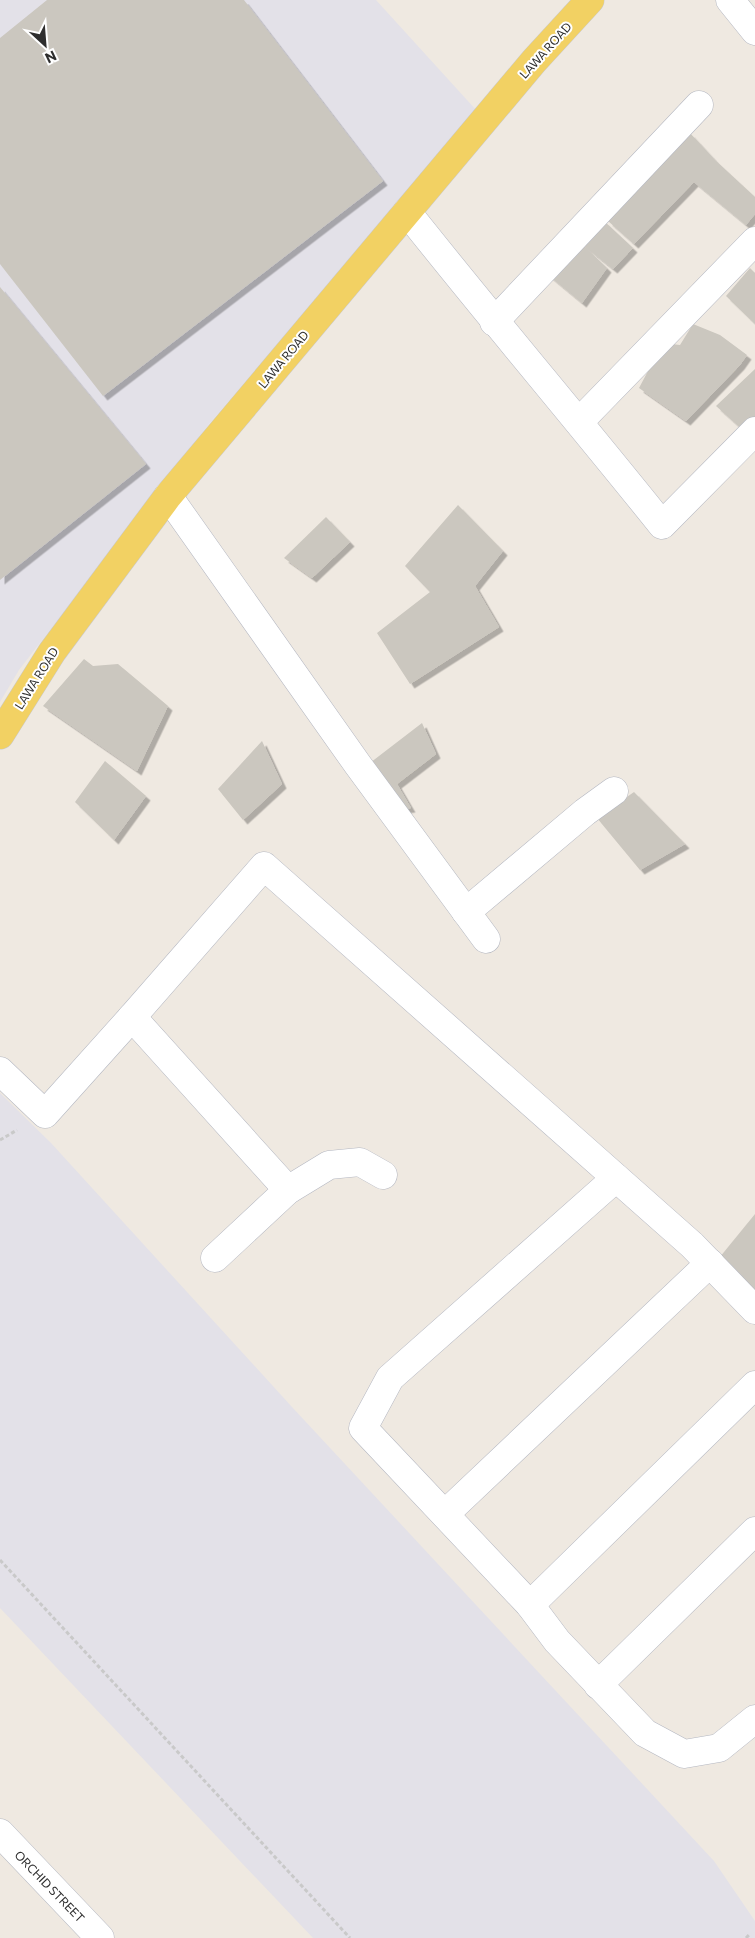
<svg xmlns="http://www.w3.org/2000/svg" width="755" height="1938" font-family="Commissioner,sans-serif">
<defs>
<filter id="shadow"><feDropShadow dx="4.5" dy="4.5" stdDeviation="0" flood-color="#0004"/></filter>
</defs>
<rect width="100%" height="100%" fill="#efe9e1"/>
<!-- industrial -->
<g fill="#e3e1e8">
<polygon points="0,0 376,0 477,111 209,424 19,670 0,702"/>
<polygon points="0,1093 51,1143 292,1407 714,1861 755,1921 755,1938 313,1938 0,1608"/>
</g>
<!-- building -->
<g fill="#cbc7bf" filter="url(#shadow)">
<polygon points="47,0 244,0 383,181 103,396 0,264 0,38"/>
<polygon points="690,133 715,160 755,197 755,214 746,225 694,182 634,244 608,221"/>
<polygon points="604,221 633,248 613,269 583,245 607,268 582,303 547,274"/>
<polygon points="750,268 755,273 755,324 726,296"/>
<polygon points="0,287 146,464 0,580"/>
<polygon points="693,324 720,335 747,355 740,365 686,421 639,388 663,343 680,345"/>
<polygon points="755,369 755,418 744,431 716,406"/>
<polygon points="458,505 503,551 475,586 499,627 410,684 377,633 430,592 405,566"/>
<polygon points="326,517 350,542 312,578 284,558"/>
<polygon points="84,659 93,666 118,664 168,706 137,771 43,706"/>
<polygon points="422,723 436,754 397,784 411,808 404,809 366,766"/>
<polygon points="262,741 282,784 243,820 218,789"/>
<polygon points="105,761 146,796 114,840 75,802"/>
<polygon points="634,792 685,844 640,870 597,818"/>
<polygon points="755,1214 755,1299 715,1263"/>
</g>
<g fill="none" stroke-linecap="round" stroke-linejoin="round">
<defs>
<g id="minor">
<polyline points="730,0 755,31"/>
<path d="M407,212C491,318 578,420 662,525L755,431"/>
<polyline points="494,322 699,105"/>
<polyline points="579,422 755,241"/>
<polyline points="168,496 358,765 486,939"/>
<polyline points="466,912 585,812 614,791"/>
<polyline points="132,1017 288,1190"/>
<polyline points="0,1071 45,1114 132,1017 264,866 692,1245 755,1310"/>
<polyline points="616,1178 390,1378 363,1428 530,1605 557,1641 645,1733 684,1754 719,1748 755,1719"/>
<polyline points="215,1258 288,1190 329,1165 360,1162 383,1175"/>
<polyline points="445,1514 710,1263"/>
<polyline points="530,1605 755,1385"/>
<polyline points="598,1685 755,1531"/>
<polyline points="0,1833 100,1938"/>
</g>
<polyline id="major" points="0,735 52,652 168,496 534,61 590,0"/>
</defs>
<!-- minor casing -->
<use href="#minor" stroke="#b4b7c1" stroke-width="29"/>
<!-- major casing -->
<use href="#major" stroke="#c9c9c9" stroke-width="29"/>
<!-- path -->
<g stroke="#c9c9c9" stroke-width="3" stroke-dasharray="4 2.5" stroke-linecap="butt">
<polyline points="0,1140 17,1130"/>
<polyline points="0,1560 350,1938"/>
<polyline points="746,1938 749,1935"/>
</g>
<!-- minor -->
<use href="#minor" stroke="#fff" stroke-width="28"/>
<!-- major -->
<use href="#major" stroke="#f2d163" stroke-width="28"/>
</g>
<g text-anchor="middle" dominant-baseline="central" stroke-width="4" stroke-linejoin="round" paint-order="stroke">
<!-- street labels -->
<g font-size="12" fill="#2e2e2e" stroke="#fff">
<text transform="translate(545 50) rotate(-48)">LAWA ROAD</text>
<text transform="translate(283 359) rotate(-50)">LAWA ROAD</text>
<text transform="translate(36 678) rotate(-58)">LAWA ROAD</text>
<text transform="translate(50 1886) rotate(46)">ORCHID STREET</text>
</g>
</g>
<!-- north arrow -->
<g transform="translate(45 45) rotate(154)" stroke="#ffffff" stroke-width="4" paint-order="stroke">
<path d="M0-4L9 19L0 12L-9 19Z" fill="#2e2e2e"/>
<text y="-8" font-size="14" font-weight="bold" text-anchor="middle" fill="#2e2e2e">N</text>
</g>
</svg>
